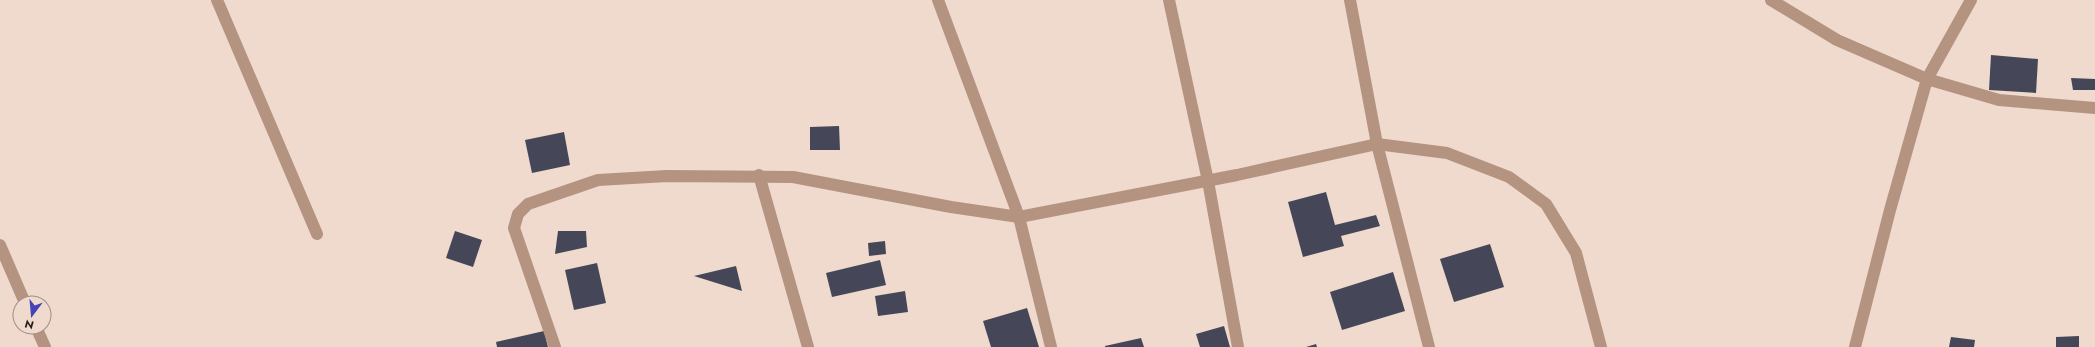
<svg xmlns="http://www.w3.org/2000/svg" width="2095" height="347" font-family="Jost,sans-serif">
<rect width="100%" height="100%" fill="#efdacd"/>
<!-- building -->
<g fill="#454759">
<polygon points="1991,55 2038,59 2036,93 1989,90"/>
<polygon points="2071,78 2095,79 2095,90 2073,90"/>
<polygon points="839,126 840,150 810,150 810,127"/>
<polygon points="564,132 570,165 532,173 525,140"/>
<polygon points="1326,192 1335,225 1376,215 1380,226 1341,236 1344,246 1303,257 1288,202"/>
<polygon points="455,231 482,240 473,267 446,258"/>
<polygon points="558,231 586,231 587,247 555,254"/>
<polygon points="885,241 886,254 869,256 868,243"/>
<polygon points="1490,244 1504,287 1454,302 1440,259"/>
<polygon points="880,260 886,285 832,297 826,273"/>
<polygon points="597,263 606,303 574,310 565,270"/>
<polygon points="736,266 742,291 694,276"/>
<polygon points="1393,272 1405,311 1342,330 1330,292"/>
<polygon points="905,291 908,312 878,316 875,296"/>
<polygon points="1027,308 1039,347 991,347 983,321"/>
<polygon points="1224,326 1230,347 1200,347 1196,334"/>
<polygon points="544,331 548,347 497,347 496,342"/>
<polygon points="2079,336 2079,347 2056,347 2056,337"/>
<polygon points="1951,337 1975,340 1974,347 1949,347"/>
<polygon points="1141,338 1144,347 1105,347 1105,346"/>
<polygon points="1316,344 1317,347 1306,347"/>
</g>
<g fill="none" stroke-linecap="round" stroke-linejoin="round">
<!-- street -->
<g stroke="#b49480" stroke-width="12">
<polyline points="217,0 317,234"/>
<polyline points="938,0 1019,217 1051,347"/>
<polyline points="1169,0 1208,181 1238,347"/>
<polyline points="1350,0 1377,144 1429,347"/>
<polyline points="1771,0 1837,40 1927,79 1890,210 1855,347"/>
<polyline points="1971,0 1927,79 1999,100 2095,108"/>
<polyline points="759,175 808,347"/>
<polyline points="0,245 25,303"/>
<polyline points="36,327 45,347"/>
<polyline points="555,347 514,228 518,214 528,204 598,180 667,176 793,177 951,207 1019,217 1237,175 1377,144 1447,153 1509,177 1546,204 1576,253 1601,347"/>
</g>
</g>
<!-- north arrow -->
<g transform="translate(32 315) rotate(196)"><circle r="19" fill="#efdacd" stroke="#9e8e85"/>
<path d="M0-3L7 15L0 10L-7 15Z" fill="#4643b9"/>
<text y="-6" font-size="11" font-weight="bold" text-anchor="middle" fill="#241d18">N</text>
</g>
</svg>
